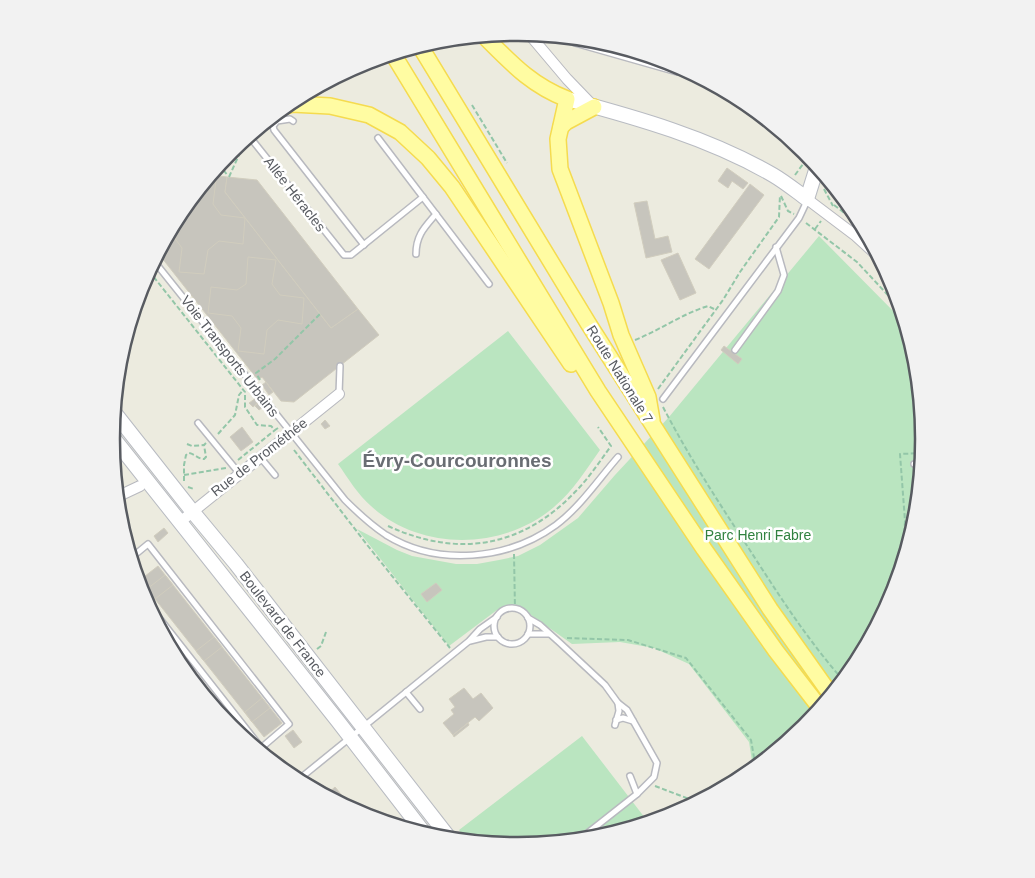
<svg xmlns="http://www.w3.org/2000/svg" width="1035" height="878" font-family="Helvetica,sans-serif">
<rect width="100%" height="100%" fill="#ecebdf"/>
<!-- green -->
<g fill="#bae5c0">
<polygon points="819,236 905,323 916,360 924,439 916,519 893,595 855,665 805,727 741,778 752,761 749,742 689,664 654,648 620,642 572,644 524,610 509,607 497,610 449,646 357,529 397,550 412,556 456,564 477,564 499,560 518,556 540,545 578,518 615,475 669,417"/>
<path d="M508,331L600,450C586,470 573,491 554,507C504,550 421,552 371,506C358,495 348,478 338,464Z"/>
<polygon points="582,736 645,818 650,814 655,820 597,838 517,845 467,841 459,830"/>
</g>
<!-- building -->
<g fill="#c7c5bd" stroke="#d1cdbe">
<polygon points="587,39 597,40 672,64"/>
<polygon points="727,168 748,183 743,189 732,181 728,188 718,181"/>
<polygon points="211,175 227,177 225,192 331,328 358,309 379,335 294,402 281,401 262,377 258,380 158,253 180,213"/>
<polygon points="227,177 257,180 358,309 331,328 225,192"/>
<polygon points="208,179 216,180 213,204 221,215 245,218 243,244 219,241 208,250 204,274 179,272 182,248 173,236 168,235 180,213"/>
<polygon points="750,184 764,195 709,269 695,259"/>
<polygon points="647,201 655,239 668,236 672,252 646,258 634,203"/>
<polygon points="678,253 696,293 680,300 661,260"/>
<polygon points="248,257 276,260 272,284 280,295 304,298 302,324 278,320 267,330 264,354 238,351 241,328 232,316 208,313 211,287 237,290 246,284"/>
<polygon points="724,346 742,359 738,364 721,350"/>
<polygon points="266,382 273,392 269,395 262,385"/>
<polygon points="256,398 259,402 253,407 249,403"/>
<polygon points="259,402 263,407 259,410 255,406"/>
<polygon points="325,420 330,426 325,429 321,424"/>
<polygon points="242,427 253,442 241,451 230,437"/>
<polygon points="164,528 168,533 158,542 154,536"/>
<polygon points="158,566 282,723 264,737 140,580"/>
<polygon points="165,575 173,585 155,599 147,589"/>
<polygon points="436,583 442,590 427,602 421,594"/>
<polygon points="214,637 222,647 204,661 196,651"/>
<polygon points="186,668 234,730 184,670"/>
<polygon points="464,688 473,699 481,693 493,708 479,721 475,717 453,735 443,723 454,714 451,710 455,707 449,699"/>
<polygon points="262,698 270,708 252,722 245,712"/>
<polygon points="468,723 469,725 454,737 453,735"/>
<polygon points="293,730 302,742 294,748 285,736"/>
<polygon points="335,787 349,804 347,806 331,798 327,794"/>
</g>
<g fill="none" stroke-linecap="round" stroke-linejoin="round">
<defs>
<g id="lane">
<polyline points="559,37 575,43 670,70 677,72 682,68"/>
<polyline points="293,121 290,119 277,121 273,126 274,130 364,245"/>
<polyline points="249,136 344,255 351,255 423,197"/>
<polyline points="378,138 489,284"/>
<path d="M416,254C416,235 425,227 436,214"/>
<path d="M154,261L345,500C358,513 371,525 386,535C438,567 508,560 556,525C580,507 598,480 618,457"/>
<polyline points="735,350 778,291 784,275 776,247"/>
<polyline points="339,394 340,366"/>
<polyline points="663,399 799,218 807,201"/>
<polyline points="198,423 239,473"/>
<polyline points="260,457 275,475"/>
<polyline points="914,464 922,464"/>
<polyline points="131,558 148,544 289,724 261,748"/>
<polyline points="145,600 270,759"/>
<circle cx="512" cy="626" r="18"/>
<polyline points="528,618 540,625 560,643 605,685 618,703 627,710 657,763 654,777 637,794 580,839"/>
<polyline points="528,634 549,634"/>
<polyline points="470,641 486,637 498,637"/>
<polyline points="406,692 420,709"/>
<polyline points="616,720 623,718 633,721"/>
<polyline points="615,725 619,711 618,703"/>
<polyline points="630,776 637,794"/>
<polyline points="298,780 469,641 480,629 497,617"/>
</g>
<g id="street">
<polyline points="529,34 567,79 593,106"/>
<polyline points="807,199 856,236 880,258"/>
<polyline points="117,498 123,494 140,486"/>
<polyline points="180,522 339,394"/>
</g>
<g id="secondary">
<path d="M567,99C638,118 709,138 773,175C785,182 796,191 807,199L817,167"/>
<polyline points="114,412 192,511 236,564 450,839"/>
<polyline points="111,435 337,720 425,834"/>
</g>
<g id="primary">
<path d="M484,36C511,63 531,85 567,99L558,139L560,169L611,303L621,335L648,397L652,420"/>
<polyline points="420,46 588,323 770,609 831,695"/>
<polyline points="393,54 598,391 704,549 776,651 820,708"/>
<polyline points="286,106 292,104 330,106 369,115 400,132 428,158 452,187 571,364"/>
<polyline points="561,127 566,122 594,107"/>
</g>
</defs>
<!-- lane casing -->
<use href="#lane" stroke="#b8b9bf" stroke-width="8"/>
<!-- street casing -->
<use href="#street" stroke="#b8b9bf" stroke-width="12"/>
<!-- secondary casing -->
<use href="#secondary" stroke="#b8bbc2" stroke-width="16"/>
<!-- primary casing -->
<use href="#primary" stroke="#f5db4f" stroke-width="18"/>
<!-- path -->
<g stroke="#93c6a8" stroke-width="2" stroke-dasharray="5 2.5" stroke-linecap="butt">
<polyline points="472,105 507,163"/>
<polyline points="219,164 228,176"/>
<polyline points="795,175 809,156"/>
<polyline points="229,177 242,148 247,144"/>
<polyline points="824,189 833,206"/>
<polyline points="781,196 788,211 794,214"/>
<polyline points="834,205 860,225"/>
<polyline points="806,223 857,262 900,308"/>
<polyline points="815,229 821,221"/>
<polyline points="149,271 245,392 245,407 257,425 271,426 275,430 278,428"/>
<path d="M635,340C660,330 682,314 708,306L714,309"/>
<polyline points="260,380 256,373 275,359 320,314"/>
<polyline points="658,389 723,300 740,272 779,217 780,195"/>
<path d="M663,407C687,453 715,497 744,541C775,589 805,637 843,680"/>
<polyline points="218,434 235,415 239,395 243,390"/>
<polyline points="187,444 192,446 204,445"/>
<polyline points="294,450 368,546 450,648"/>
<polyline points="238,460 275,430"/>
<polyline points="184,475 226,468"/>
<path d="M184,481V465L186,455L189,453C195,454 198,459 204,459L206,457L204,445L206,443"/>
<polyline points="188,487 194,489"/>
<path d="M388,526C458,558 522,548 576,491C589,478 600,461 611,446L598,427"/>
<polyline points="514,554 515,609"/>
<polyline points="903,563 905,521 900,454 923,453"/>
<polyline points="567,638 628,640 686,658 751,740 755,763"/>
<polyline points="317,649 321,646 326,632"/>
<polyline points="748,774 762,754 812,716"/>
<polyline points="655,786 697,802"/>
</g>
<!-- lane -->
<use href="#lane" stroke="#fff" stroke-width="5"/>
<!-- street -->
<use href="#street" stroke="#fff" stroke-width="10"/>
<!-- secondary -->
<use href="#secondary" stroke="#fff" stroke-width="14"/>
<!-- primary -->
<use href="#primary" stroke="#fffca2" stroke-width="15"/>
</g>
<g text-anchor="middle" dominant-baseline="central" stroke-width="5" stroke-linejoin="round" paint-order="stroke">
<!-- street labels -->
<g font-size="14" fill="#585b61" stroke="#fff">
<text transform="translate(295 194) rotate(52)">Allée Héracles</text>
<text transform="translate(230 356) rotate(52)">Voie Transports Urbains</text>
<text transform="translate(620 374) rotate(58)">Route Nationale 7</text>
<text transform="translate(259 457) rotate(-38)">Rue de Prométhée</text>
<text transform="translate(283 624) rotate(52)">Boulevard de France</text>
</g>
<!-- park labels -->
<g font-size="14" fill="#30813f" stroke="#fff">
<text x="758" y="535">Parc Henri Fabre</text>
</g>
<!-- district labels -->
<g font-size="19" font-weight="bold" fill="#696d73" stroke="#fff">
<text x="457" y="460">Évry-Courcouronnes</text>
</g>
</g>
<!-- crop -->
<path d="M0 0H1035V878H0ZM517 41H518A397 397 0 0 1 915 438V440A397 397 0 0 1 518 837H517A397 397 0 0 1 120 440V438A397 397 0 0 1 517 41Z" fill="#f2f2f2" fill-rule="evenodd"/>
<path fill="none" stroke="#585b61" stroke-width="2.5" d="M517 41H518A397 397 0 0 1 915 438V440A397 397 0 0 1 518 837H517A397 397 0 0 1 120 440V438A397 397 0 0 1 517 41Z"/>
</svg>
